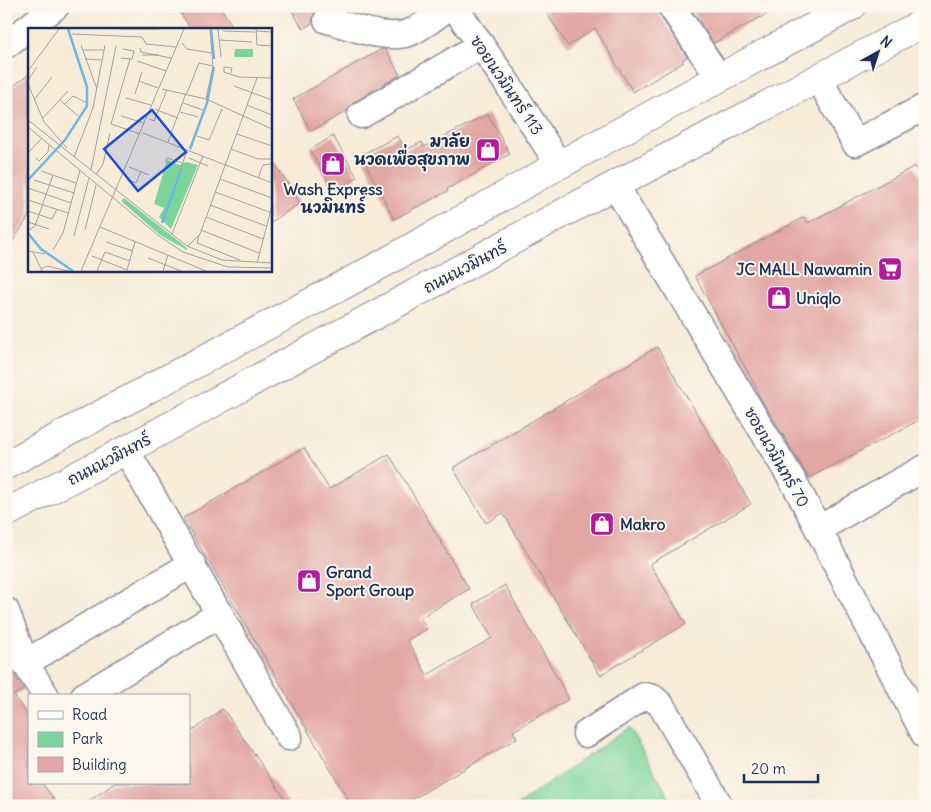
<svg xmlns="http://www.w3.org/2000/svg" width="931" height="812" font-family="Delius,'Playpen Sans Thai',sans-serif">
<rect width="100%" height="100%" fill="#fbf7ec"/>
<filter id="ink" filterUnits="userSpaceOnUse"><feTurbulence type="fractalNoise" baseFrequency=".02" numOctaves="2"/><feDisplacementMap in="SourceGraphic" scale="10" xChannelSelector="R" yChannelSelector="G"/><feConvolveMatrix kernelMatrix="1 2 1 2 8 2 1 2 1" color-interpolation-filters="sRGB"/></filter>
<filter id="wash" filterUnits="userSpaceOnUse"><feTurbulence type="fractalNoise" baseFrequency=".0096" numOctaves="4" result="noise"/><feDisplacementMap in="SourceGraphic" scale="20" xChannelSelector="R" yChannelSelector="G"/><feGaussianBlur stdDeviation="1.12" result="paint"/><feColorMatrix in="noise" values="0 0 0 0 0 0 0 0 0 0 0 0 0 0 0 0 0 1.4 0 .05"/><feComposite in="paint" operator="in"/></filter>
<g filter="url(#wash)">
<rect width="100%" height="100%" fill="#f8ebd8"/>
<!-- green -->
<polygon fill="#7bd59b" stroke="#4b827c" points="629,727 674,806 516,806"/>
<g id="blocks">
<!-- building -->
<g fill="#e2a6a3">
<polygon points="176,6 220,6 234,29 191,29"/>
<polygon points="289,6 322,6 316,10 313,16 312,23 303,29"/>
<polygon points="542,6 656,6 659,14 687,57 682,60 684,62 633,92 595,28 568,46"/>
<polygon points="689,6 781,6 714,43"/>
<polygon points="382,49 386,50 400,75 353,102 347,111 311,131 293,99"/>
<polygon points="29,74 29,216 6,252 6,92"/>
<polygon points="488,114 510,154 447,189 448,191 394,219 361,155 398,136 406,150 422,142 424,147"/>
<polygon points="333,136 357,177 334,191 310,150"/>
<polygon points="270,156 300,203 270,223"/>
<polygon points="915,166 925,185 925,417 809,478 757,392 758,391 695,276 804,217 808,223"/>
<polygon points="657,347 751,504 650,564 686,624 600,675 503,513 486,523 453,468"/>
<polygon points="304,448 329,489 389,454 469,589 420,618 427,629 407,640 427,675 492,638 473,604 505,585 569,699 513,731 517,738 401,806 352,806 183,518"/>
<polygon points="6,655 12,671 24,690 14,695 29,718 29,783 42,783 59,806 6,806"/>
<polygon points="223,709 290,806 82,806 115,783 189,783 189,733"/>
</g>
</g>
</g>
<g filter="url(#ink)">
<use href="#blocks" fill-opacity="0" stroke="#8a8d9b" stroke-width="1"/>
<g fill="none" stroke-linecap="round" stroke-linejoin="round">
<defs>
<g id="street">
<polyline points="454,6 507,83 559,165"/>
<polyline points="671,6 719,78"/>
<path d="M327,20C351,26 387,42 411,32C425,26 438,14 450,6"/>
<polyline points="6,45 56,6"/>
<polyline points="819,79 855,143 925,107"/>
<polyline points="361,115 481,45"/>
<polyline points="615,185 797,488 925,735"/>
<polyline points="126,450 289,737"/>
<polyline points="819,529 892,486 925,468"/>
<polyline points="6,611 25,663 46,696"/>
<polyline points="25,663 192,564"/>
<polyline points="84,696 220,614"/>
<polyline points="586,734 644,696 653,698 661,705 720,806"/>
</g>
<g id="secondary">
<polyline points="6,465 375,268 559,165 852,6"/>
<polyline points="6,513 126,450 615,185 925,22"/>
</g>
</defs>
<!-- street casing -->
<use href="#street" stroke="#8a8d9b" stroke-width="29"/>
<!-- secondary casing -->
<use href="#secondary" stroke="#8a8d9b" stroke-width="30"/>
<!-- street -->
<use href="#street" stroke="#fff" stroke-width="26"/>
<!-- secondary -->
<use href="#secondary" stroke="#fff" stroke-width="28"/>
</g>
</g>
<!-- icons -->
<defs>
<symbol id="shop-square" viewBox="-11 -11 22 22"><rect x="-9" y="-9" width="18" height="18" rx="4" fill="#b5179e" stroke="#fbf7ec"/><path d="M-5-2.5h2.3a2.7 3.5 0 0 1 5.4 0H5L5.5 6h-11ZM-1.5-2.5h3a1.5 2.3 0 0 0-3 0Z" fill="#fff"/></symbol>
<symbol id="supermarket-square" viewBox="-11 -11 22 22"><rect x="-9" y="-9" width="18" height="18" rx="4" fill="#b5179e" stroke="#fbf7ec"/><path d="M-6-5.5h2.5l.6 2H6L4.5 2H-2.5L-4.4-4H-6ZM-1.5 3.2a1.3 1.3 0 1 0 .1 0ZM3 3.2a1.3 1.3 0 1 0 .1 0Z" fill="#fff"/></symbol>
</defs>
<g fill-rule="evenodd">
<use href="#shop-square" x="474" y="136" width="28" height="28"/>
<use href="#shop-square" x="319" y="150" width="28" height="28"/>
<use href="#supermarket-square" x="876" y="255" width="28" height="28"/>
<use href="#shop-square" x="765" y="284" width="28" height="28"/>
<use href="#shop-square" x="588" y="510" width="28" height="28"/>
<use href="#shop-square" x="295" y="567" width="28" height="28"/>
</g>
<g text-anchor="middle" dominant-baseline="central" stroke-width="4" stroke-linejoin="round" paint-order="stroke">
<!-- street labels -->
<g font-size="16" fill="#1b2f5e" stroke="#fbf7ec">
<text transform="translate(507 85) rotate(56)">ซอยนวมินทร์ 113</text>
<text transform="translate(465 267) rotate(-28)">ถนนนวมินทร์</text>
<text transform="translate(777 457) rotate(60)">ซอยนวมินทร์ 70</text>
<text transform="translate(109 459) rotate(-28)">ถนนนวมินทร์</text>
</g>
<!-- poi labels -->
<g font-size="16" font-weight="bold" fill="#1b2f5e" stroke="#fbf7ec" text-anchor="start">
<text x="470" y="141" text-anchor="end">มาลัย<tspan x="470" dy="18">นวดเพื่อสุขภาพ</tspan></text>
<text x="333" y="189" text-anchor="middle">Wash Express<tspan x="333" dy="18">นวมินทร์</tspan></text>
<text x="872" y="269" text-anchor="end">JC MALL Nawamin</text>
<text x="796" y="298">Uniqlo</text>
<text x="620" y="524">Makro</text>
<text x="326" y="572">Grand<tspan x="326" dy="18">Sport Group</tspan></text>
</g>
</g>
<!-- overview -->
<g transform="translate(28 28)">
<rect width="244" height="244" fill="#f8ebd8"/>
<path d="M207,21H225V29H206ZM139,132L152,137L158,134L170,137L143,201L131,189L136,180L126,176ZM96,170L159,220V222L132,207L93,173Z" fill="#7bd59b"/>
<path fill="none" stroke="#6db7e6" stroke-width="2.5" d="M183,1L186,31M162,121L179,75L186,39M0,152L37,112L59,78V59L40,1M134,195L152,145M0,205L13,221L45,243"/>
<path fill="none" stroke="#a0a0a7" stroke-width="1" d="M93,1H131M190,1L193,29M228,1L229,17L244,18M195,3L227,4M228,3L244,4M44,6L114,9L118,16L148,19M192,12L224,14M154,15L159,21L184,25M53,17L69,61M112,20L113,24L143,30M54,22H76M114,27H131M93,30L104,31L106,23L95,21M57,31L74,32M102,31L83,96L112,106M109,33L138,43M0,43L31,1M203,45L204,40L196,39V44L211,49L244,50M0,52L9,39M111,53L130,60M0,56L16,94L39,120M206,58L244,72M134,61L178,71L244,101M159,65L171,35L185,38M107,66L114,44M98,70L123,77M178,71L185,38L182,2M6,72L24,49M32,72L50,88M155,75L175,82M37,76L45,68L59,75M219,77L244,87M126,81L150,90M152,84L170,89M93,88L116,95M14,91L40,63M121,91L126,93L139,62M0,92L159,218L194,232L244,235M0,99L131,208L155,224L200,239L244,240M115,105L244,155M209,106L244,118M169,108L181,112L194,81M140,114L158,65M203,121L230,131H244M0,125L13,111M46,129L65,80L77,17M8,130L11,133L20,124L21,117M161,130L180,138M137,134L139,130L154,135M101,139L121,147M63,142L88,18M13,143L48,155M151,146L159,122M68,147L75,136L82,105M230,150L235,137L244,136M192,151L244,170M6,152L46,165M101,152L108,155L113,143M0,160L43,175M187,164L244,185M0,172L40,185M182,177L238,198M0,183L24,191L29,181M178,189L235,211M0,194L21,201M72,199L178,243M57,202L68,157M173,202L231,225M0,203L7,198L25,147M144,206L175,128M171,207L169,215L212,232M46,208L61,150M78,214L105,223M160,218L172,206L229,50M25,222L35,205L52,142M0,223L17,226M5,224L14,243M64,228L99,242M120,230L153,243M229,235L244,178M13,241L19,238L40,243M99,242L107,214M53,243L156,1M69,243L77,224L102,233M135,243L140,227"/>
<path fill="#1d4ed8" fill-opacity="0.15" stroke="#1d4ed8" stroke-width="2.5" d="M124,82L158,124L110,163L76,121Z"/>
<rect width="244" height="244" fill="none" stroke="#1b2f5e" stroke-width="2.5"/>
</g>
<!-- margin -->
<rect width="931" height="812" fill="none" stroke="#fbf7ec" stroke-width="25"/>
<!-- legend -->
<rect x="28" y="694" width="162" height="90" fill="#fbf7ec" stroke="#a1a7b3"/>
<rect x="38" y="711" width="25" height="8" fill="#ffffff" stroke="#a1a7b3"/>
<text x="72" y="720" font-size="15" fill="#1b2f5e">Road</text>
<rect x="38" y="732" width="25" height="15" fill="#7bd59b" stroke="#a1a7b3"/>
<text x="72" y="744" font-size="15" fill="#1b2f5e">Park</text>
<rect x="38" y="757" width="25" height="15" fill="#e2a6a3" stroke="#a1a7b3"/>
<text x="72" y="770" font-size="15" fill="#1b2f5e">Building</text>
<!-- north arrow -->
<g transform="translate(878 52) rotate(39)" stroke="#fbf7ec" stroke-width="4" paint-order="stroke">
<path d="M0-4L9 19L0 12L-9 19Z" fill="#1b2f5e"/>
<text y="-8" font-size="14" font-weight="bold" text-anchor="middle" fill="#1b2f5e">N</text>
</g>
<!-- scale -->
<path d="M744 774v8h74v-8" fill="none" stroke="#1b2f5e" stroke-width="2.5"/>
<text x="751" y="774" font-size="15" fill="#1b2f5e" stroke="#fbf7ec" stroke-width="4" paint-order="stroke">20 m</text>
</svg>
